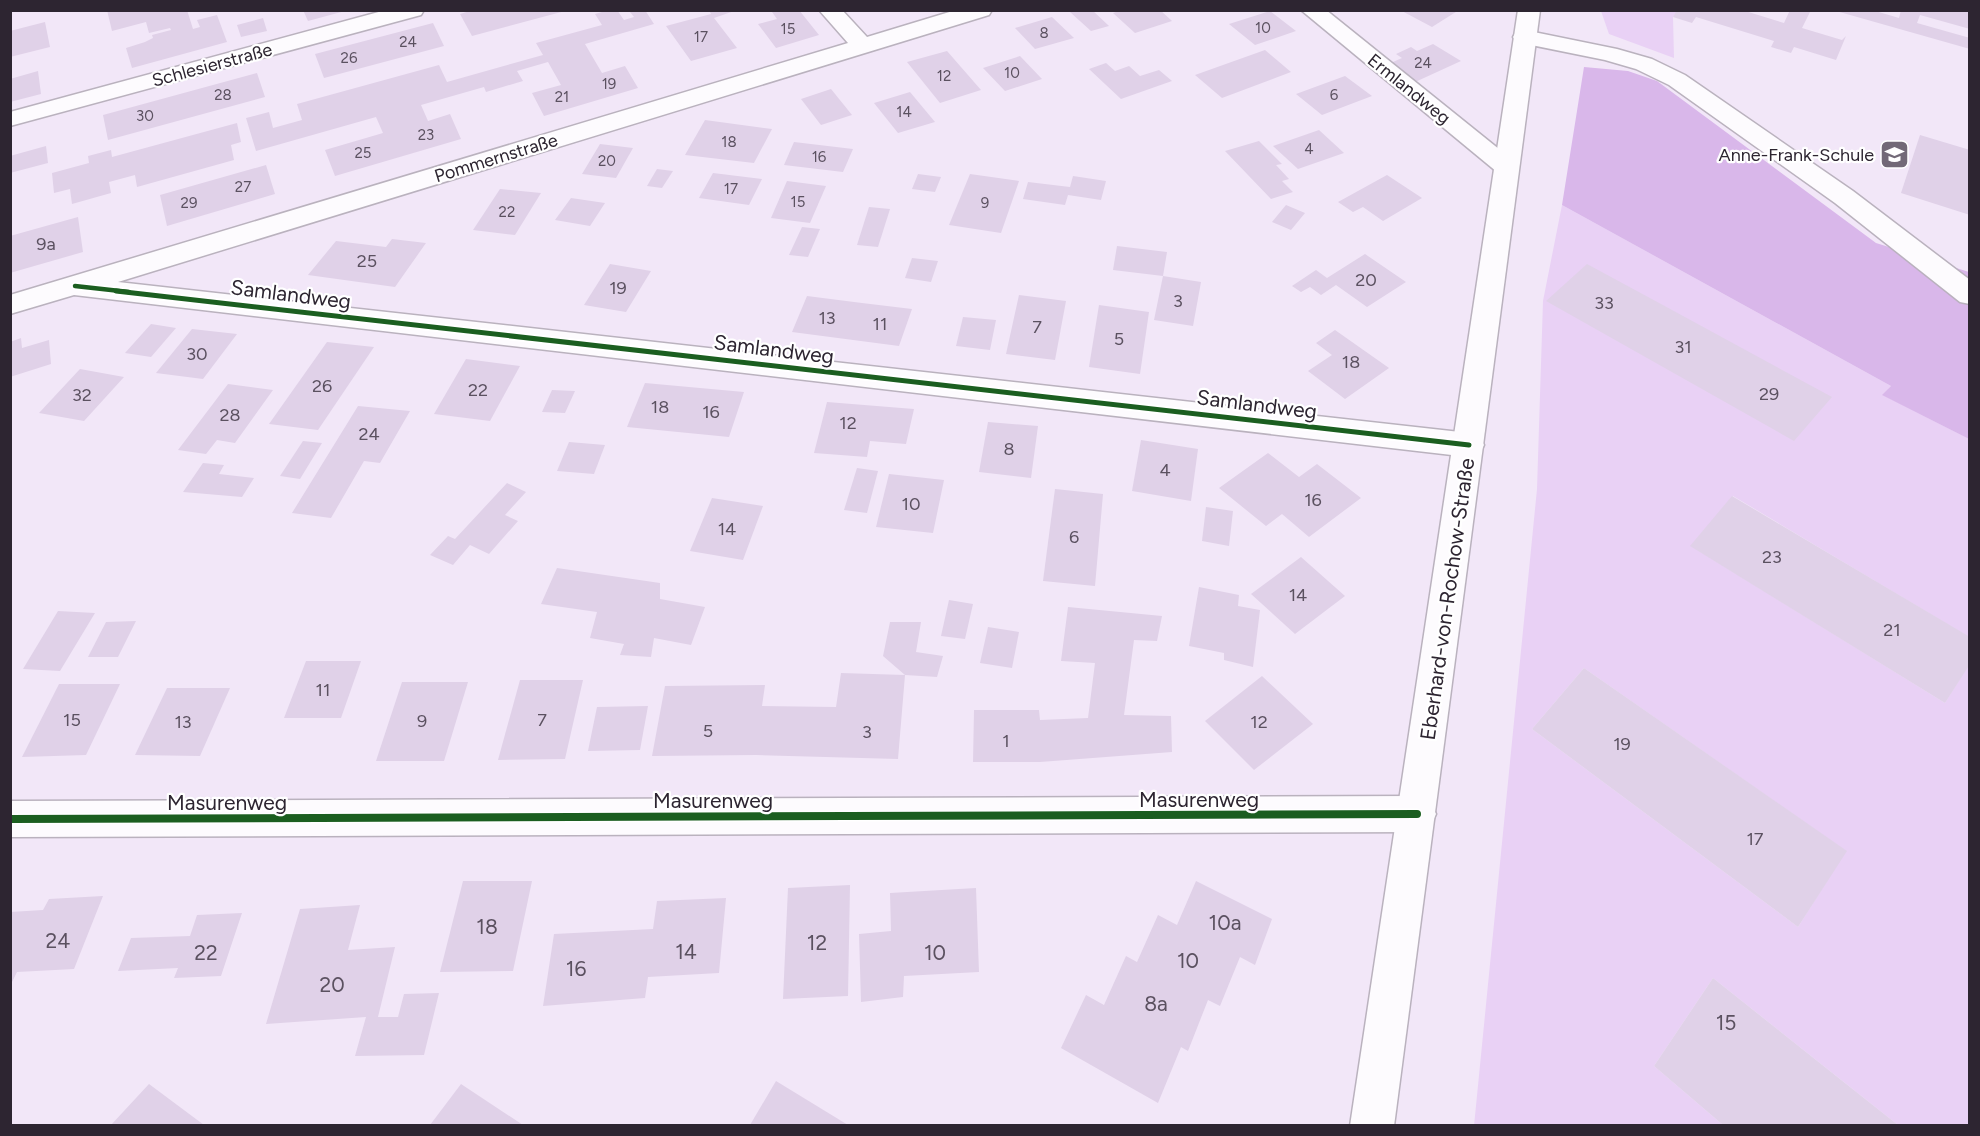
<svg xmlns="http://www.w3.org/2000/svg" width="1980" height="1136" font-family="Figtree,sans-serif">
<rect width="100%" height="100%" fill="#f2e7f8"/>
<!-- green -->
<g fill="#e9d1f5" fill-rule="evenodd">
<polygon points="1672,10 1677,12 1673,17 1674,58 1609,34 1601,11"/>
<path d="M1562,205L1891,386L1883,395L1969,439V637L1733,496L1691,546L1945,703L1969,664V1125H1898L1713,978L1654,1066L1723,1125L1474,1126L1537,489L1543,301ZM1584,668L1846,851L1798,927L1532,729Z"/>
</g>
<!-- forest -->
<polygon fill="#d9b7ea" points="1584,67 1628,71 1657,81 1876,243 1969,272 1969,439 1882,395 1891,386 1562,205"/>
<!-- building -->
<g fill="#e0d1e8">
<polygon points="107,10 187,10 193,29 200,27 197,20 217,15 227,42 132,68 126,48 145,42 153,38 152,35 171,30 170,28 149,33 146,22 112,31"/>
<polygon points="303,10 345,10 345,11 308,21"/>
<polygon points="473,10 565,10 565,11 472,36 460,14"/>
<polygon points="609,10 617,10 624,20 634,17 630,12 645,10 654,24 585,44 602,73 625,66 638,88 544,116 532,93 561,85 548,62 517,71 523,81 486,92 484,87 421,105 428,121 450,114 461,139 335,176 325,150 383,133 376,117 256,151 246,118 269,112 273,128 302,120 297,104 439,65 447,82 543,55 536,43 602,25 595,14"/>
<polygon points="709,10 737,10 714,18 737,48 691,61 666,26 711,14"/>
<polygon points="778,10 799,10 819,35 776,48 758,24 777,19 772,12"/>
<polygon points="1075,10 1092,10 1109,26 1091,31 1070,12"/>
<polygon points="1122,10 1160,10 1172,21 1135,33 1113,13"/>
<polygon points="1400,10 1459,10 1432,27"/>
<polygon points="1677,10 1742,10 1784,23 1790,10 1811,10 1802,28 1842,40 1846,36 1836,60 1794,47 1791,53 1771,47 1774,41 1696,17 1692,23 1673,17"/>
<polygon points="1872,10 1899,18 1901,10 1970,10 1970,29 1920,15 1917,23 1970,38 1970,49 1836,11"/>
<polygon points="1270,11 1296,31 1255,45 1229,24"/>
<polygon points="1052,17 1074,38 1035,49 1015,28"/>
<polygon points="263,18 267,31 241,37 237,25"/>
<polygon points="45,22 50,47 10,57 10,31"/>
<polygon points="433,23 444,46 324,78 315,54"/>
<polygon points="1433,44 1461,61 1413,83 1386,65 1402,58 1396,54 1411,47 1417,51"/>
<polygon points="1265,50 1291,72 1222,98 1195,75"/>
<polygon points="947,51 981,90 940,103 907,62"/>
<polygon points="1020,56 1042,79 1005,91 983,68"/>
<polygon points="1106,63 1115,71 1129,66 1140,76 1159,70 1172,81 1121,99 1089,69"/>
<polygon points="38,71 41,94 10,102 10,79"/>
<polygon points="257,73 265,97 108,140 103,115"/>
<polygon points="1345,76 1372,96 1322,115 1296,94"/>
<polygon points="831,89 852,115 821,125 801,99"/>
<polygon points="910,92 935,122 898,133 874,103"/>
<polygon points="705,120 772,129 754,163 685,155"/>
<polygon points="237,123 241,142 231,145 234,160 137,187 135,175 109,182 111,193 72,204 70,189 54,193 52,173 89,163 88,156 111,150 112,157"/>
<polygon points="1319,130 1344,153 1298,169 1273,146"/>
<polygon points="1920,135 1970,150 1970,215 1901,193"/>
<polygon points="1259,141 1282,164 1276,165 1289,179 1282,181 1293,192 1271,199 1225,151"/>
<polygon points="794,142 853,149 843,172 784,165"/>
<polygon points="600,144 633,148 616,178 582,174"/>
<polygon points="46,146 48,163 10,173 10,156"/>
<polygon points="266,165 275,194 167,226 160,195"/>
<polygon points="657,169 673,171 662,188 647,186"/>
<polygon points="713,173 762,179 749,205 699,198"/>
<polygon points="918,174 941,177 935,192 912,189"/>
<polygon points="970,174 1019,181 1001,233 949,225"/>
<polygon points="1387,175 1422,198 1383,221 1363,207 1353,212 1338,202"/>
<polygon points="1073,176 1106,181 1101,200 1068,195 1065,205 1023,199 1028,182 1070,187"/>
<polygon points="787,181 826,186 810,223 771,218"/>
<polygon points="500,189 541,193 515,235 473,230"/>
<polygon points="571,198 605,203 590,226 555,220"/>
<polygon points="1286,205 1305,213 1291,230 1272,222"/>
<polygon points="869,207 890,209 878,247 857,245"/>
<polygon points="78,217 83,252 10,273 10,236"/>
<polygon points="802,227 820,229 808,257 789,255"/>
<polygon points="392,239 426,243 395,287 308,275 336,241 386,247"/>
<polygon points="1117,246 1167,252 1163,276 1113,270"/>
<polygon points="1365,254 1406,282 1367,307 1336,285 1321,295 1310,287 1301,292 1292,286 1316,270 1327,278"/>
<polygon points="912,258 938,261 931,282 905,278"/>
<polygon points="610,264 651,271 626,312 584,305"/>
<polygon points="1587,264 1661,304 1832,397 1794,441 1546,301"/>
<polygon points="1163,276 1201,282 1193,326 1154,320"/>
<polygon points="1019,295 1066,301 1055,360 1006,354"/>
<polygon points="807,296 862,303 912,309 899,346 792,332"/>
<polygon points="1099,305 1149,312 1140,374 1089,367"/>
<polygon points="963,317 996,320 990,350 956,346"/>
<polygon points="151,324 176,328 151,357 125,353"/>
<polygon points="192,329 237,334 203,379 156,373"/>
<polygon points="1335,330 1389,368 1345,399 1308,371 1332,355 1316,343"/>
<polygon points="21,338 22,348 49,340 51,364 10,377 10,342"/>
<polygon points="327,342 374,347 318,430 269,424"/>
<polygon points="466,359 520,366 490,421 434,414"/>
<polygon points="80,369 124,377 84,421 39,413"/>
<polygon points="645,383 744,392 729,437 627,427"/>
<polygon points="228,384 273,390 235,443 217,440 206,454 178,450"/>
<polygon points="552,390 575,391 565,413 542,412"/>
<polygon points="827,402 914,409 906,444 870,441 867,457 814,453"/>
<polygon points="358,406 410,411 380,463 364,461 331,518 292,513"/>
<polygon points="988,422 1038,426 1031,478 979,472"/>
<polygon points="1141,440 1198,449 1191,501 1132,491"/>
<polygon points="303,441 322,443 300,479 280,476"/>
<polygon points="569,442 605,445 594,474 557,471"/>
<polygon points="1268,453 1299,477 1317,464 1361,498 1309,537 1282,514 1266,526 1219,488"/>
<polygon points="203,463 224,465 219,474 254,478 242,497 183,492"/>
<polygon points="857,468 878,471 867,513 844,510"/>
<polygon points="889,474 944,480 933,533 876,527"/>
<polygon points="507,483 526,492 505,515 518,521 489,554 470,545 453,565 430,555 448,536 455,539"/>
<polygon points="1055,489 1103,494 1095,586 1043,581"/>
<polygon points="1732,496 1970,637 1970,664 1945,703 1690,546"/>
<polygon points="712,498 763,506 743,560 690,551"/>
<polygon points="1206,507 1233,511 1229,546 1202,541"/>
<polygon points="1301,557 1345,596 1295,634 1251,594"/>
<polygon points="557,568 660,583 660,599 705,607 691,645 654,638 651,657 620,655 624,644 590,638 597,612 541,604"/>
<polygon points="1199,587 1239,595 1238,606 1260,610 1253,667 1224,660 1224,653 1189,646"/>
<polygon points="949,600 973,604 965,639 941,636"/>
<polygon points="1068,607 1162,616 1157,641 1134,640 1124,715 1171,716 1172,752 1040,762 973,762 974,710 1039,710 1040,720 1088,718 1095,663 1061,661"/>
<polygon points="58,611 95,613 60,671 23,669"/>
<polygon points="136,621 118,657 88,657 106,622"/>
<polygon points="890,622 921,622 916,652 943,656 937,677 905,675 883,656"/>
<polygon points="988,627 1019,632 1012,668 980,663"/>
<polygon points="306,661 361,661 341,718 284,718"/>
<polygon points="1584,668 1847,851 1798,927 1532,729"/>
<polygon points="841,673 905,675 898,759 756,755 652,756 665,686 765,685 762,706 836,707"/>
<polygon points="1262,676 1313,724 1254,770 1205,721"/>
<polygon points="520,680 583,680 565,759 498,760"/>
<polygon points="402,682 468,682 444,761 376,761"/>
<polygon points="59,684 120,684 86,755 22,757"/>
<polygon points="167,688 230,688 200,756 135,755"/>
<polygon points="648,706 640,750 588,751 597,707"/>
<polygon points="463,881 532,881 513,971 440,972"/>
<polygon points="1196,881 1272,919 1255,965 1240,957 1220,1006 1208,1000 1188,1051 1181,1047 1158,1103 1061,1048 1086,995 1104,1005 1126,956 1137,962 1158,915 1177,925"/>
<polygon points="850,885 848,996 783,999 788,888"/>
<polygon points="976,888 979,972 904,976 903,997 861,1002 859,934 891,931 890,893"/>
<polygon points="103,896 74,969 17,972 10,986 10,912 43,910 49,899"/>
<polygon points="726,898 719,973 648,977 645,998 543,1006 554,934 653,929 657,901"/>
<polygon points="360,905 348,950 395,947 378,1017 398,1017 404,994 439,993 424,1055 355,1056 366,1017 266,1024 300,909"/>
<polygon points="242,913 221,976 174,978 178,968 118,971 131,938 190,936 197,915"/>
<polygon points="1713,978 1845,1083 1898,1125 1723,1125 1654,1066"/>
<polygon points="776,1081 848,1125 750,1125"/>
<polygon points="149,1084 204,1125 111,1125"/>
<polygon points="461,1084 523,1125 430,1125"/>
</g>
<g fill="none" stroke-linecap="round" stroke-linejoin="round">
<defs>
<g id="street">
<polygon points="386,10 424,10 421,15 10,126 10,112"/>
<polygon points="819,10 842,10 867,37 956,10 992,10 989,15 118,282 1469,433 1480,437 1484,445 1480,453 1469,457 74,295 10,314 10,295 848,43"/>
<polygon points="1301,10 1326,10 1515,162 1518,167 1515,172 1506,175 1497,172"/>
<polygon points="1524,30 1617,49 1652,59 1685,75 1853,191 1970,280 1970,304 1960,302 1835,203 1669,85 1636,69 1605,60 1516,42 1513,37 1516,32"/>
<polygon points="1417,796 1430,801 1436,814 1430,827 1417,832 10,837 10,801"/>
</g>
<polygon id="secondary" points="1518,10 1540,10 1394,1126 1350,1126"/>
</defs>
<!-- street casing -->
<use href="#street" stroke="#bab2be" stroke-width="3"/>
<!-- secondary casing -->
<use href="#secondary" stroke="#bab2be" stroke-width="3"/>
<!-- street -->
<use href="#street" fill="#fdfbfe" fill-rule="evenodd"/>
<!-- secondary -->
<use href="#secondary" fill="#fdfbfe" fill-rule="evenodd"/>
<defs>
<polyline id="cycleway-far2" points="75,286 129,292"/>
<polyline id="cycleway-far1" points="116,291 1469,445"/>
<polyline id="cycleway" points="10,819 1417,814"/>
</defs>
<!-- cycleway-far2 casing -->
<use href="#cycleway-far2" stroke="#fff" stroke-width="8"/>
<!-- cycleway-far1 casing -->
<use href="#cycleway-far1" stroke="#fff" stroke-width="9"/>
<!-- cycleway casing -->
<use href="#cycleway" stroke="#fff" stroke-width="11"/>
<!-- cycleway-far2 -->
<use href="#cycleway-far2" stroke="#1b5e20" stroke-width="4.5"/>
<!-- cycleway-far1 -->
<use href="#cycleway-far1" stroke="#1b5e20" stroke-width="5"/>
<!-- cycleway -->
<use href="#cycleway" stroke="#1b5e20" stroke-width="8"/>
</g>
<!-- icons -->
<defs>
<symbol id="school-square" viewBox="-11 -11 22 22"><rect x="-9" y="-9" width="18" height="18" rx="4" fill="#726977" stroke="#fff"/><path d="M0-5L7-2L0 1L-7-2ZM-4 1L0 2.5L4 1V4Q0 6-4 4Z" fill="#fff"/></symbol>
</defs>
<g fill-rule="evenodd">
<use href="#school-square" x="1878" y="138" width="33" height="33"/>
</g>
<g text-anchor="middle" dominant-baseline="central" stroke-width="4.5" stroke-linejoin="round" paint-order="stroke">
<!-- far-number labels -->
<g font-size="15" fill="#5b5160">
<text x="1263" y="28">10</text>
<text x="788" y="29">15</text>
<text x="1044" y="33">8</text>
<text x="701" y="37">17</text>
<text x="408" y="42">24</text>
<text x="349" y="58">26</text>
<text x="1423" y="63">24</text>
<text x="1012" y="73">10</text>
<text x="944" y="76">12</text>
<text x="609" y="84">19</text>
<text x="223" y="95">28</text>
<text x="1334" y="95">6</text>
<text x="562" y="97">21</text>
<text x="904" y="112">14</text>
<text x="145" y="116">30</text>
<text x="426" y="135">23</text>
<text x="729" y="142">18</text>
<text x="1309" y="149">4</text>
<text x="363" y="153">25</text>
<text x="819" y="157">16</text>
<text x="607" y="161">20</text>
<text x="243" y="187">27</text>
<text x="731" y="189">17</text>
<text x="798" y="202">15</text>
<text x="189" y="203">29</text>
<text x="985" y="203">9</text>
<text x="507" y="212">22</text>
</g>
<!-- far-street labels -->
<g font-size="18" fill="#2d2531" stroke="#fff">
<text transform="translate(212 65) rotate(-15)">Schlesierstraße</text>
<text transform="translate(1409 89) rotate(39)">Ermlandweg</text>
<text transform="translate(496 158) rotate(-17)">Pommernstraße</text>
</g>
<!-- far-poi labels -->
<g font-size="18" fill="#2d2531" stroke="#fff" text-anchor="end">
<text x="1874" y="155">Anne-Frank-Schule</text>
</g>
<!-- number labels -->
<g font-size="18" fill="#5b5160">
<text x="46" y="244">9a</text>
<text x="367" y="261">25</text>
<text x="1366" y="280">20</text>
<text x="618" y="288">19</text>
<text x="1178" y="301">3</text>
<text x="1604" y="303">33</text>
<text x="827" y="318">13</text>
<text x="880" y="324">11</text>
<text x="1037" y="327">7</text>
<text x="1119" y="339">5</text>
<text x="1683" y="347">31</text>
<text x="197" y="354">30</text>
<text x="1351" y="362">18</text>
<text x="322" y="386">26</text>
<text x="478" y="390">22</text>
<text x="1769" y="394">29</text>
<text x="82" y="395">32</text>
<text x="660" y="407">18</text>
<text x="711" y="412">16</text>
<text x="230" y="415">28</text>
<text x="848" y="423">12</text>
<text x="369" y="434">24</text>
<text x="1009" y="449">8</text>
<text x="1165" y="470">4</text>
<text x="1313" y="500">16</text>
<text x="911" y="504">10</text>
<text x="727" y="529">14</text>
<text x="1074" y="537">6</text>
<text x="1772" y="557">23</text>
<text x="1298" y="595">14</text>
<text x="1892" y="630">21</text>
<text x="323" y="690">11</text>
<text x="72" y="720">15</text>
<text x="542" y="720">7</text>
<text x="422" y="721">9</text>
<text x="183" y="722">13</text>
<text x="1259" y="722">12</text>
<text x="708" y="731">5</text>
<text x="867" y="732">3</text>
<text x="1006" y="741">1</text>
<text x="1622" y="744">19</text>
<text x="1755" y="839">17</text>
</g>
<!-- street labels -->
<g font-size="21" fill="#2d2531" stroke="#fff">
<text transform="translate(291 294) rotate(7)">Samlandweg</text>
<text transform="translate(774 349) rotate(7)">Samlandweg</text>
<text transform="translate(1257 404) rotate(7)">Samlandweg</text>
<text transform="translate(1447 599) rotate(-82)">Eberhard-von-Rochow-Straße</text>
<text x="1199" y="799">Masurenweg</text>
<text x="713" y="800">Masurenweg</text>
<text x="227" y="802">Masurenweg</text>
</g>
<!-- near-number labels -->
<g font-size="21" fill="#5b5160">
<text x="1225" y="922">10a</text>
<text x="487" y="926">18</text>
<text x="58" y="940">24</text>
<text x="817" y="942">12</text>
<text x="686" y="951">14</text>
<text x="206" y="952">22</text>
<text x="935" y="952">10</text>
<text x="1188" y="960">10</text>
<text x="576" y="968">16</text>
<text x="332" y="984">20</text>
<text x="1156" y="1003">8a</text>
<text x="1726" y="1022">15</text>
</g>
</g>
<!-- border -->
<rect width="1980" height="1136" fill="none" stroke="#2d2531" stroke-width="24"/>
</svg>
